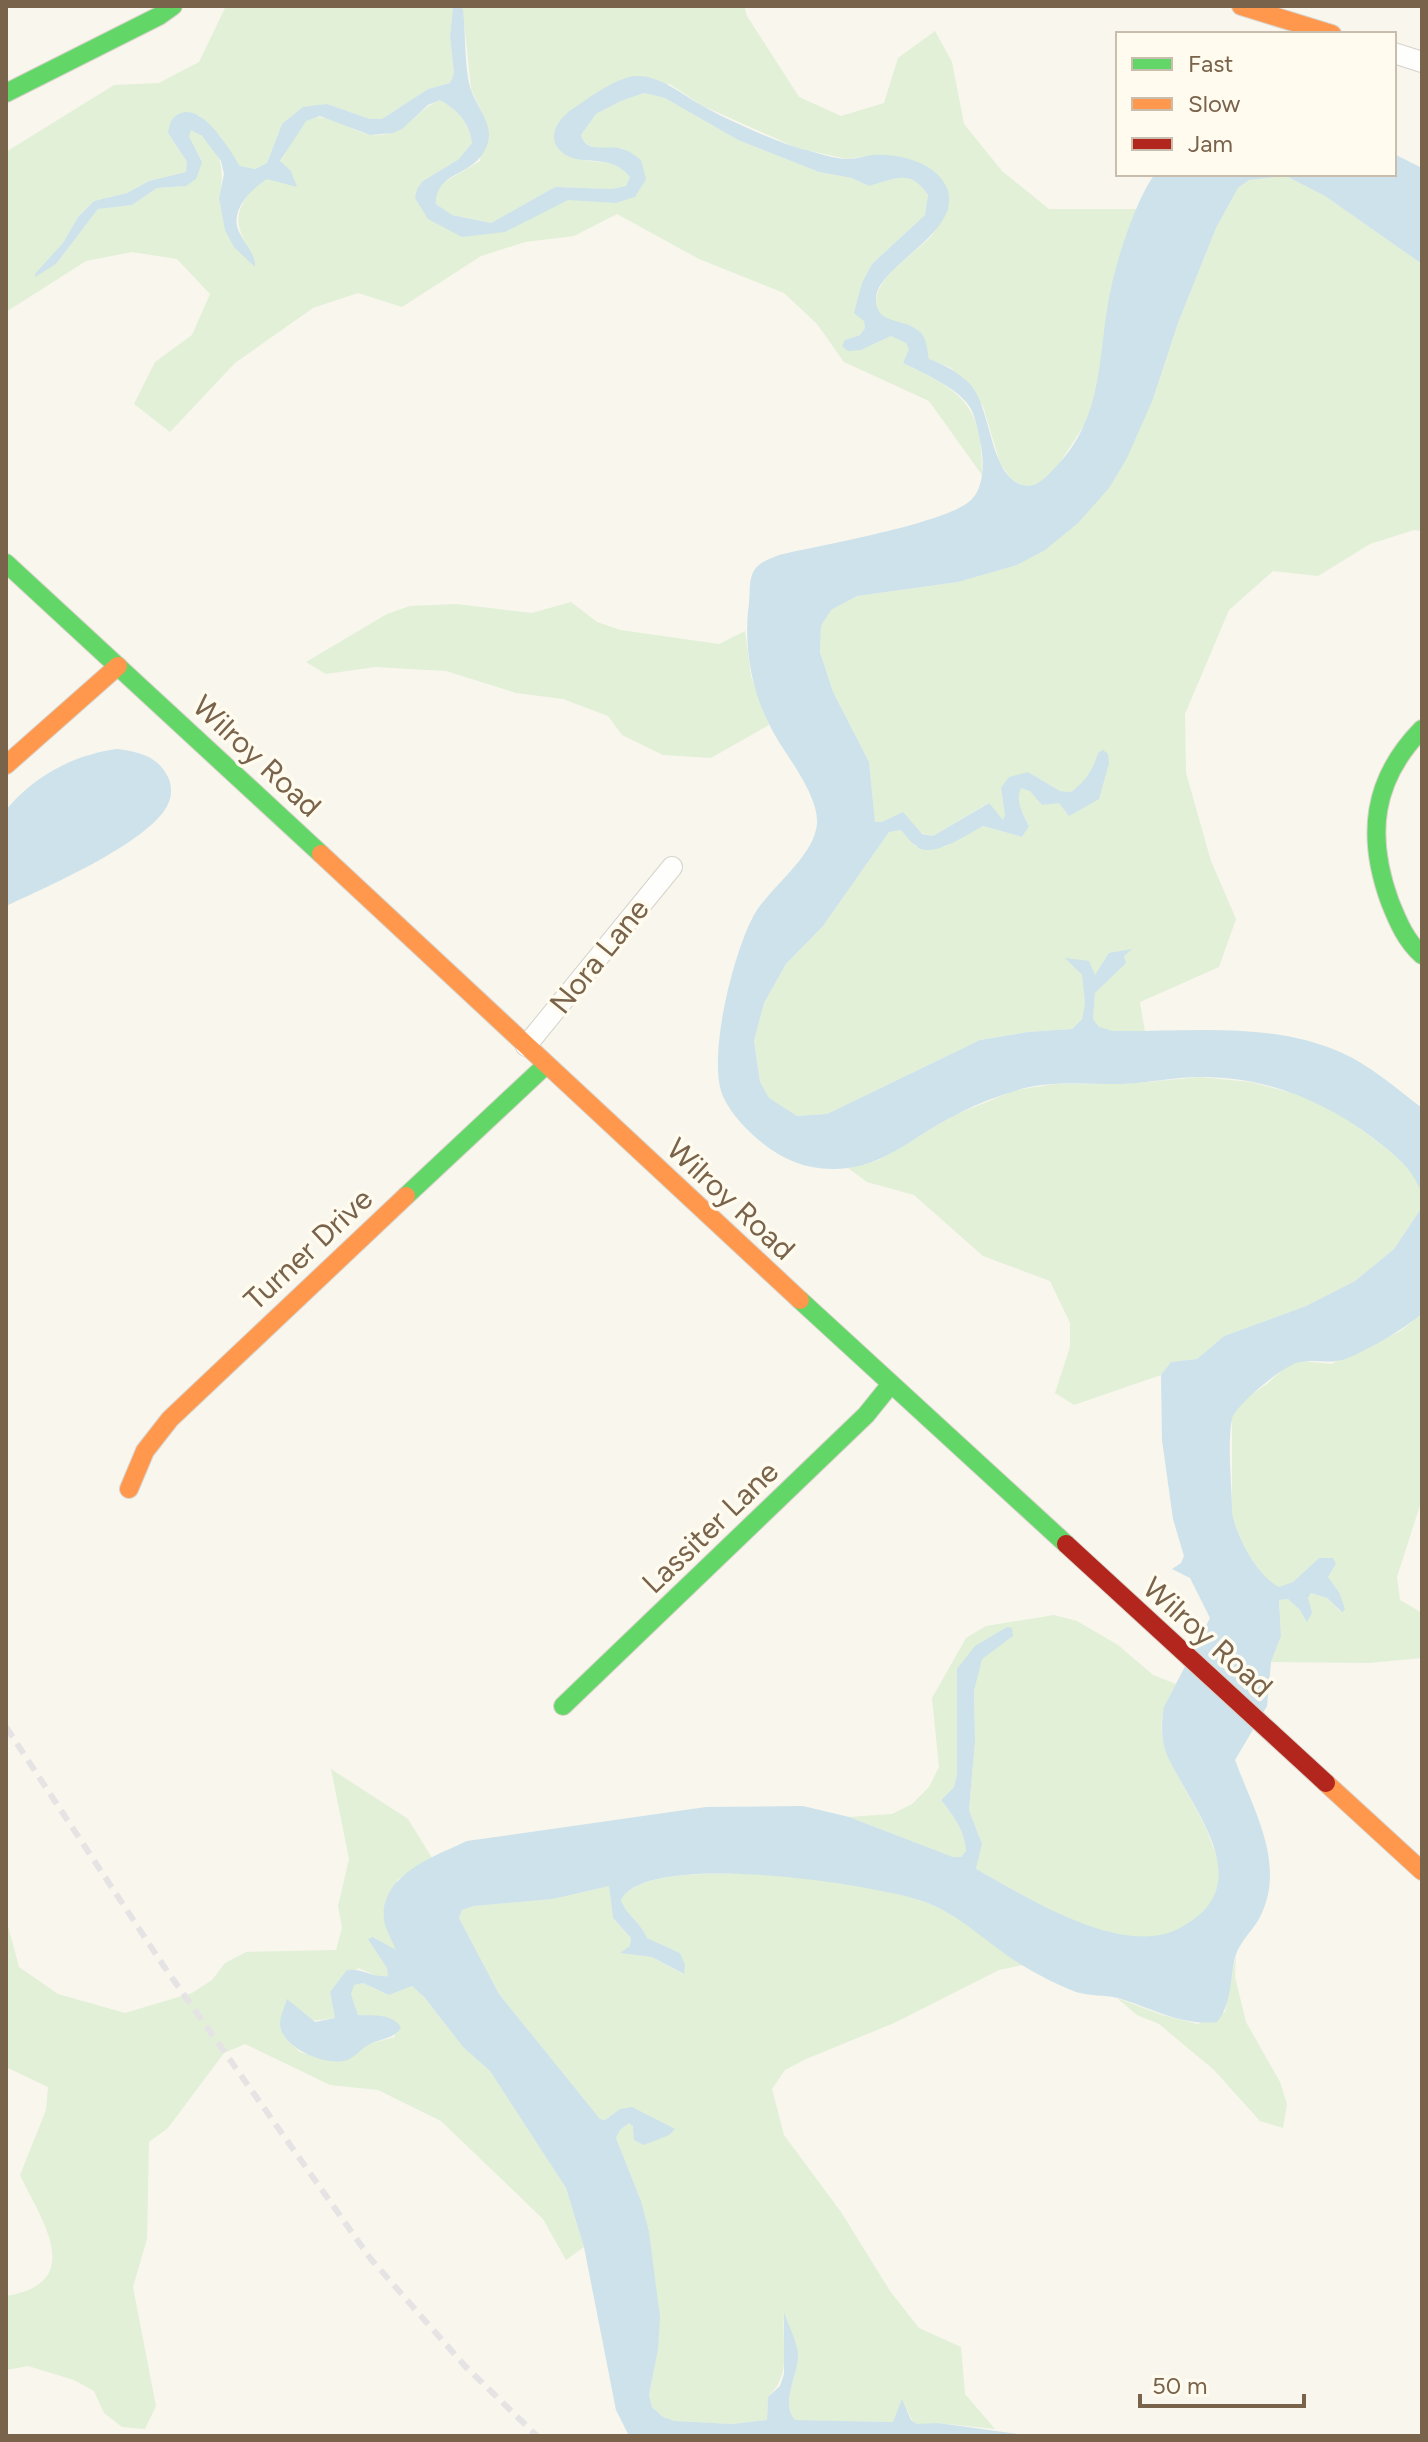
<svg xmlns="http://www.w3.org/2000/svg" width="1428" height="2442" font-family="Figtree,sans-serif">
<rect width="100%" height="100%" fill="#f8f6ed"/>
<!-- green -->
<g fill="#e1f0d7">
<path d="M226,6H453L450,37L454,73L450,83L428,89L382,119H370L327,104L282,124L267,163L255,169L240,166L221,137L199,115L168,133L187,162L186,172L149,181L127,193L94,201L78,217L63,243L35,276L56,264L98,209L132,205L157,188L185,186L202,162L189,136L190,129C221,146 226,166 219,198L256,260C245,240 231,225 243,203C246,198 249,192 253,188C263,179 272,174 280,162C288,151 295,129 306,121C325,108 352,132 371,135C403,138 414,111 440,100C458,111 469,121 472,143L459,159L423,181L428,219L505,232L568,199L616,203L635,197L623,148C608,148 586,152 581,135L596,114L621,101L644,93L665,98L738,140L819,172L852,178L869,186C895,179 910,168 928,195L925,215L872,264L864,321L865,328L860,335L845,340L861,350L891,336L907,343L909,349L903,363C963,392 983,405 982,475L929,401L844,362L817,324L784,293L699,259L617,214L574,236L525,242L481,256L402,307L358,293L313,308L235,363L170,432L134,404L155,362L192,335L210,294L177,259L132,252L86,261L6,312V152L114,85L159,83L199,62Z"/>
<path d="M460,6H744L747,16L799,97L841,116L884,103L898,58L935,31L952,62L964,124L1002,171L1049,209H1137L1111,287L1097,390L1085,424L1057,467L1038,485L1024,486L1011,479L1000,463L983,406L951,368L929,359C927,351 926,341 922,335C913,318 882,328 877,307C870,279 916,254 932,235C941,225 943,202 947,188L874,155L847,159L797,148L701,105L670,84L567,113L585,161C604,162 618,161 630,177L626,186L612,189L555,187L491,223L452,215L436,204V191L441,184L480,161L485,119L471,89L463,11Z"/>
<path d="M1286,176L1325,196L1422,264V531L1414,530L1370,544L1318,576L1273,571L1229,610L1185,714L1186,773L1211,861L1236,919L1219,967L1140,1002L1145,1032L1113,1031L1099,1028L1093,1019L1095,993L1125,963L1124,956L1130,950L1095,975L1067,959L1082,975L1085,1004L1082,1019L1072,1029L1028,1032L980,1040L827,1114L797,1116L769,1099L760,1082L754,1041L764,1003L786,964L823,926L889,832L901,830L916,847H944L983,826L1022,837L1029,825C1023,814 1014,800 1021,787L1030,790L1042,805L1059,802L1068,815L1094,766L1082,784L1071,792L1060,791L1028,772L1001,788L1005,815L1003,820L988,803L933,836L875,822L869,762L833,692L820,652L821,626L831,610L857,596L958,582L1017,565L1153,399L1178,323L1216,228L1238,188L1249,180Z"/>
<polygon points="571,602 597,622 620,630 719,644 745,631 751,676 769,725 711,758 663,755 622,735 608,716 563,699 516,693 446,671 375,667 326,674 306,662 387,614 410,606 456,604 532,613"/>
<polygon points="1200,1077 1250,1082 1304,1096 1346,1118 1395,1155 1417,1179 1422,1195 1422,1207 1394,1249 1355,1281 1306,1306 1224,1336 1197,1359 1171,1362 1161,1375 1074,1405 1055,1393 1070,1347 1070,1323 1050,1281 983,1256 914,1195 867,1182 848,1168 879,1160 955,1115 1016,1090 1055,1084 1127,1084"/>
<path d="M1422,1314V1499L1397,1577L1400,1600L1422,1613V1658L1368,1663L1271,1662L1281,1636L1279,1600L1288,1599L1300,1610L1311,1593L1327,1598L1341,1612L1339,1592L1328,1577L1336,1564L1319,1558L1292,1583L1279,1588C1257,1576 1236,1536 1232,1512V1417L1242,1401L1267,1384L1288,1365L1301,1361L1331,1364L1399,1332Z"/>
<path d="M1054,1615L1077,1621L1118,1645L1153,1675L1176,1684C1170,1695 1164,1706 1162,1718C1156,1754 1197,1802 1209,1836C1213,1847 1219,1859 1219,1871C1220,1890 1209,1913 1192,1922C1185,1926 1177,1932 1170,1934C1110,1951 1027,1897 976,1869L982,1844L969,1810L975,1742L974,1691L981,1659L1013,1636L957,1669V1775L954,1787L941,1800C953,1815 965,1831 966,1851L961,1857H953L849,1817L892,1814L912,1804L929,1787L939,1767L932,1698L966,1638L986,1626Z"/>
<path d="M331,1769L408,1819L432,1858L397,1880L396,1951L374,1937L387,1968L388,1976L380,1977L358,1968L330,1992L335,2018L280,2025L287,2040L300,2052L326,2060H346L369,2044L395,2037L391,2018L358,2015L351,1994L353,1985L363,1983L389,1995L412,1986L425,1998L463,2047L490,2071L566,2188L584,2247L566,2260L543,2219L441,2121L378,2090L330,2085L245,2044L224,2053L168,2128L149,2142L147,2239L133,2287L156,2406L145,2429L122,2427L104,2413L94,2391L74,2380L28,2366L6,2370V2296C87,2283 42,2221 20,2175L46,2110L48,2087L6,2067V1919L19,1967L58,1994L125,2013L192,1993L212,1980L225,1963L246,1952L336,1950L342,1928L338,1906L349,1859Z"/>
<path d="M773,1874C823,1881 877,1885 925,1902C960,1914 992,1944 1023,1965L999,1970L894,2023L806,2059L785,2070L772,2089L784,2135L841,2212L890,2291L919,2328L961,2347L965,2394L995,2429L938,2423L917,2425L912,2420L902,2400L893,2422L795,2420C779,2401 801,2373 797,2352C795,2340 788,2327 784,2315C781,2347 793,2373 768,2397L767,2420L732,2424L675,2421L663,2417L652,2407L649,2395L658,2350L641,2201L616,2138L620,2130L629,2123L669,2135L620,2109L605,2120L600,2119L499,1994L459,1918L462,1910L474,1906L553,1899L609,1886L613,1918L631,1938L630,1946L621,1953L652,1957L683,1974L680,1953L647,1938C640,1921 626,1915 621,1900C637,1867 739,1874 773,1874Z"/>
<polygon points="1236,1954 1235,1977 1246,2022 1280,2082 1287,2104 1283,2128 1260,2121 1214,2070 1159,2024 1137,2015 1117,1998 1162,2015 1198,2024 1225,2012"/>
</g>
<!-- water -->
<g fill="#cde2ea">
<path d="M453,6H460L463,10C466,34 464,68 471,90C477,107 493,124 488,142C477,179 436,168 436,204L452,215L491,223L555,187L612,189L626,186L630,177C609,149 572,172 556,145C549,132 561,117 571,110C589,98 608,83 629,77C655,71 681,94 701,105C725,119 780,144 806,150C819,153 834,159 848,159C856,159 864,156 872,155C896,153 934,161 946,186C967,231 877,265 876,298C875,326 904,317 919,331C927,337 927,350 929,359C945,365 958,372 970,384C992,409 989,474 1022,485C1033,488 1041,482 1048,475C1107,420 1096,358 1111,288C1117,259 1137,197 1155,174H1394V154L1422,168V264L1325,196L1286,176L1249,180L1238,188L1216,228L1178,323L1153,399L1127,458L1109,488L1078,523L1045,550L1017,565L958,582L857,596L831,610L821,626L820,652L833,692L869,762L875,822H882L903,812L922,834L933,836L989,803L1003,820L1005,815L1001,788L1009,777L1028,772L1060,791L1071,792C1085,782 1093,770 1098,753L1103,750L1108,754L1109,763L1099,799L1069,816L1059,803L1042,805L1030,791L1021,788C1015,801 1023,814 1029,826L1022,837L983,826C968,834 935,857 919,848C912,844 906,836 901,830L889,832L823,926L786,964L764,1003L754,1041L760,1082L769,1098L797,1116L827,1114L980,1040L1028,1032L1072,1029L1082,1019L1085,1004L1082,975L1065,958L1089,961L1095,975L1109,953L1132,949L1124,956L1126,963L1095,993L1093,1019L1099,1027L1113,1031C1186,1032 1271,1021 1340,1052C1370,1065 1396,1088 1422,1108V1195C1414,1169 1394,1154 1373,1138C1323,1100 1263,1076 1199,1077C1174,1077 1148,1083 1123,1084C1087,1085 1046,1079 1012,1092C992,1098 972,1106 954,1116C919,1133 888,1163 848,1168C811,1173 780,1160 753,1135C741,1124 726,1107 721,1091C709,1050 734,951 754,915C770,887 814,857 817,824C819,797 789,759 776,737C752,696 743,649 749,603C750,594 749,583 752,575C756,563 769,559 779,555C816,546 951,523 972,499C985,486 984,458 980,441C978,431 976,420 972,411C963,390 923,373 903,363L909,349L906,343L891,336L861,350L848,351L842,346L845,340L860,335L865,328L864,321L854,313L862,283L872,264L925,215L928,195C910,168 895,179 869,186L852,178L819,172L738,140L665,98L644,93L621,101L596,114L581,135C587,155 608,144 623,149C629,151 636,156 641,160L646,179L635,197L616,203L568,200L505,232L462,237L428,219L415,198L417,189L423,181L459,159L472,143C469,121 458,111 440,100L428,105L402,129L393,133L370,135L320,116L306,121L280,161L291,171L297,187L267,179C253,188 233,206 237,226C240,241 256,251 255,267L234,247L225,230L219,198L224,174L221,161L202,136L191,130L189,136L202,162L196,179L186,186L157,188L132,205L98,209L56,264L35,277V274L63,243L78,217L94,201L127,193L149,181L186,172L187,162L168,133C170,123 171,117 181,113C204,105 230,150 240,166L255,169L267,163L282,124L303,107L327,104L370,119H382L428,89L450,83L454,73L450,37Z"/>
<path d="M117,749C138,752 157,755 168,777C173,788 172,800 164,811C138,847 47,887 6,906V810C34,776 73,755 117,749Z"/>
<path d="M1422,1207V1314C1399,1332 1375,1346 1348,1358C1331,1365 1317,1359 1300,1362C1286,1363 1234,1406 1232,1419C1227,1443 1232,1486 1232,1512C1236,1536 1257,1576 1279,1587L1293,1582L1319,1558H1333L1336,1564L1328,1577L1339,1592L1345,1609L1342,1612L1327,1598L1311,1593L1308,1598L1312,1613L1307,1622L1300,1610L1288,1599L1279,1600L1281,1636L1271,1662L1267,1706L1235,1760C1253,1809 1286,1863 1261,1915C1254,1930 1240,1940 1235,1957C1230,1979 1232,2004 1217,2022C1181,2026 1152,2008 1118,1998C1105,1995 1089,1996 1076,1992C1058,1985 1038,1975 1022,1965C989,1945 961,1915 925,1902C877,1884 646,1849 621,1900C626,1915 640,1921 647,1938L680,1953L685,1965L684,1974L652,1957L620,1953L630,1946L631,1938L613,1918L609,1886L553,1899L474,1906L462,1910L459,1918L499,1994L600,2119L605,2120L620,2109L632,2107L675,2129L669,2135L644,2145L634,2140L633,2126L629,2123L620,2130L616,2138L641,2201L649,2232L660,2317L658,2350L649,2395L652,2407L663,2417L675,2421L732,2424L767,2420L768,2397L780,2386L784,2374V2312C788,2325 798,2343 798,2356C798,2376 780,2403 795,2420L893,2422L902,2399L911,2420L917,2424L938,2423L1033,2436H629L616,2410L584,2247L566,2188L490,2071L463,2047L425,1998L412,1986L389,1995L363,1983L354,1985L351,1994L358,2015C372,2016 394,2013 401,2028C392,2040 381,2038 368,2045C361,2049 355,2057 347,2060C327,2067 281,2048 280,2024C280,2016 285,2006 287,1999L315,2022L335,2018L330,1992L347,1970C362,1968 373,1978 388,1976L387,1968L368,1939L373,1937L396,1950C392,1940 385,1929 384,1919C380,1875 435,1856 467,1841L706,1807L803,1806L849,1817L953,1857H961L966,1851C965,1831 953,1815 941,1800L954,1787L957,1775V1669L975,1646L1007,1627L1012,1628L1013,1636L982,1659L974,1691L975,1742L969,1810L982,1844L976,1869C1027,1897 1123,1959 1180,1928C1262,1885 1192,1810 1167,1755C1161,1740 1161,1722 1164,1707L1210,1618L1190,1578L1172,1569L1181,1563L1184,1556L1173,1519L1162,1440L1161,1375L1171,1362L1197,1359L1224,1336L1306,1306L1355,1281L1394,1249Z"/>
</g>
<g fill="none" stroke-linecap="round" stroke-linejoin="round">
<defs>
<g id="street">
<polyline points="1394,53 1422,62"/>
<polyline points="526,1046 672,867"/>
</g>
<g id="fast">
<polyline points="6,93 159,16 173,6"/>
<polyline points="6,563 321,854"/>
<path d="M1422,729C1372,780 1366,836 1390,902C1398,922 1406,941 1422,955"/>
<polyline points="406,1196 546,1065"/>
<polyline points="800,1300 1066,1544"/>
<polyline points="563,1706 866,1415 891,1384"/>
</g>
<g id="slow">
<polyline points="1241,6 1332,34"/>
<polyline points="6,765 118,666"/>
<polyline points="321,854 800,1300"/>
<polyline points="129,1489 145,1451 170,1419 406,1196"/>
<polyline points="1326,1783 1422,1871"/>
</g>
<polyline id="jam" points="1066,1544 1326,1783"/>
</defs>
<!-- street casing -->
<use href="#street" stroke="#d7d3cb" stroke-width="22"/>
<!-- fast casing -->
<use href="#fast" stroke="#d8d3ca" stroke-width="20"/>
<!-- slow casing -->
<use href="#slow" stroke="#d8d3ca" stroke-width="20"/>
<!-- jam casing -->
<use href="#jam" stroke="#d8d3ca" stroke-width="20"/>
<!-- street -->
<use href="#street" stroke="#fefefc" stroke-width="20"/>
<!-- fast -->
<use href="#fast" stroke="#63d668" stroke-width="18"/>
<!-- slow -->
<use href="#slow" stroke="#ff974d" stroke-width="18"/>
<!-- jam -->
<use href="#jam" stroke="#b3261e" stroke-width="18"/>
<!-- rail -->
<polyline stroke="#e6e3e5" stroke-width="6" stroke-dasharray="12 8" stroke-linecap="butt" points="6,1727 163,1965 370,2258 465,2366 537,2436"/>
</g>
<g text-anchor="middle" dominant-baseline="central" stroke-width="7" stroke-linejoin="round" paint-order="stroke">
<!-- street labels -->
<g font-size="30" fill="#79634a" stroke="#fffbef">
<text transform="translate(257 756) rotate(43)">Wilroy Road</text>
<text transform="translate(599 956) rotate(-51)">Nora Lane</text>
<text transform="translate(731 1199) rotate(43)">Wilroy Road</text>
<text transform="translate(308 1249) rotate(-43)">Turner Drive</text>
<text transform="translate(710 1527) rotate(-44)">Lassiter Lane</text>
<text transform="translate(1208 1637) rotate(42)">Wilroy Road</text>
</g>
</g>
<!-- border -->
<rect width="1428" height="2442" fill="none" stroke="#79634a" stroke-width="16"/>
<!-- legend -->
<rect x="1116" y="32" width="280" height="144" fill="#fffbef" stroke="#c9bead" stroke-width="2"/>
<rect x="1132" y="58" width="40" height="12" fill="#63d668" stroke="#c9bead" stroke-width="2"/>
<text x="1188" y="72" font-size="24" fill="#79634a">Fast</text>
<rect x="1132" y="98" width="40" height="12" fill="#ff974d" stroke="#c9bead" stroke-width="2"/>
<text x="1188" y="112" font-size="24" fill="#79634a">Slow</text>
<rect x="1132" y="138" width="40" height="12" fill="#b3261e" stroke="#c9bead" stroke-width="2"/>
<text x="1188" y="152" font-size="24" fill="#79634a">Jam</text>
<!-- scale -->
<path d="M1140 2394v12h164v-12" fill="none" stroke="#79634a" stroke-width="4"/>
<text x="1152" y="2394" font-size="24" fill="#79634a" stroke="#fffbef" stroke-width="6" paint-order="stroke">50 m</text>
</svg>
